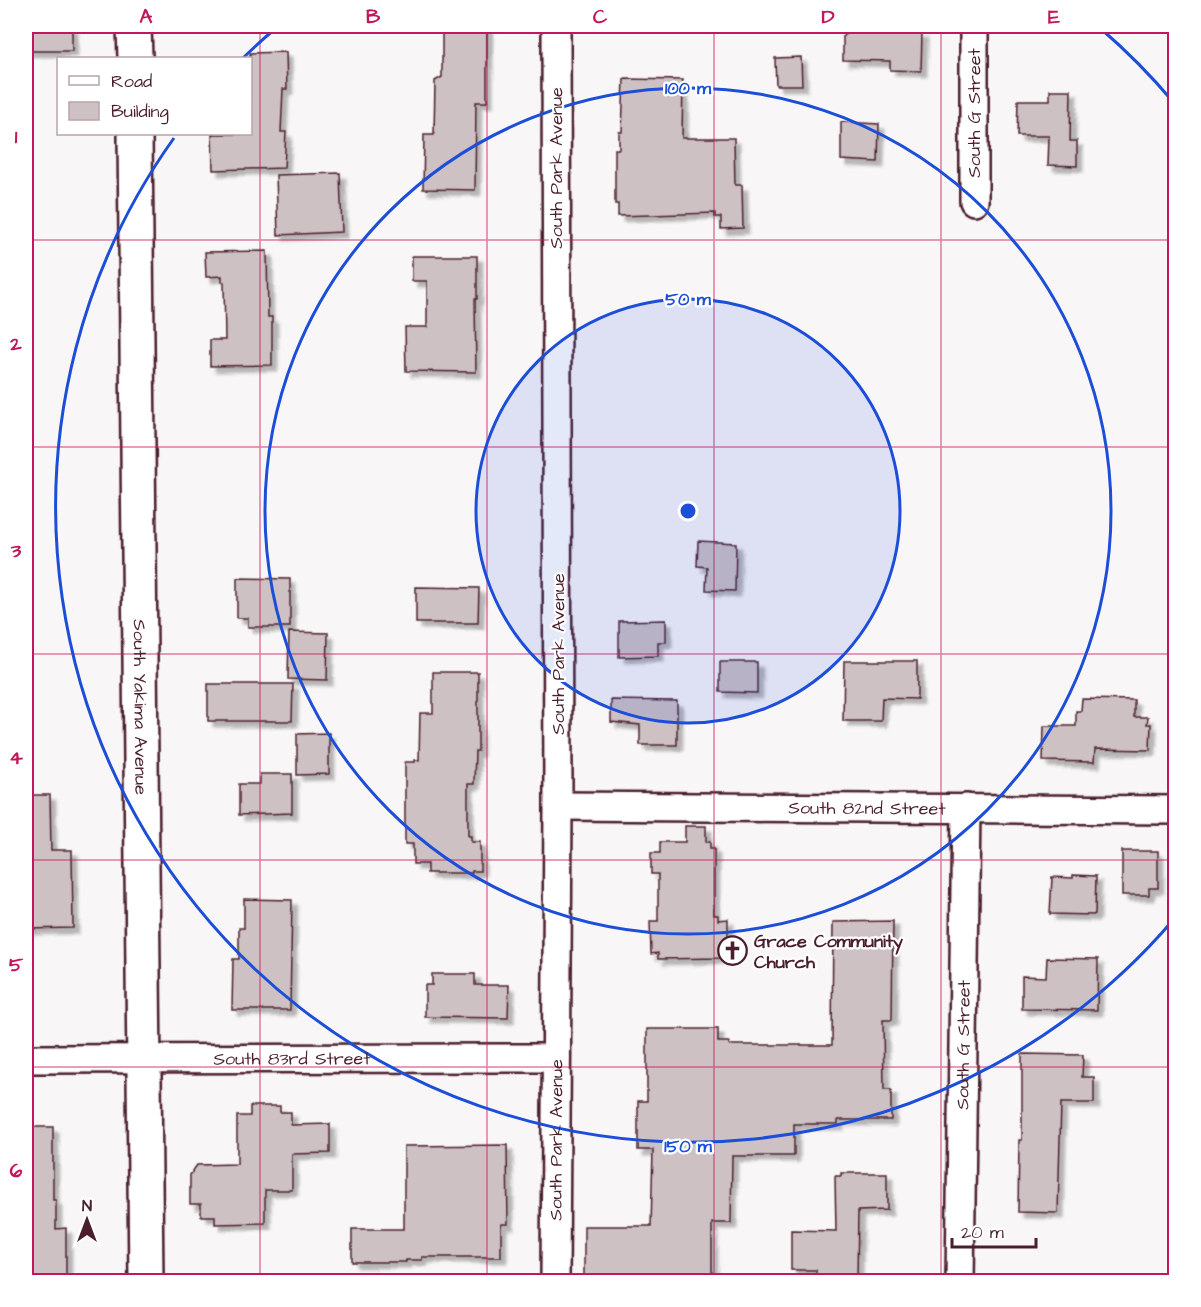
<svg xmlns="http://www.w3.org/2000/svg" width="1201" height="1307" font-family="'Architects Daughter',sans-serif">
<defs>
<filter id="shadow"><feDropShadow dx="5.5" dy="5.5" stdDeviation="1.5" flood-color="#0004"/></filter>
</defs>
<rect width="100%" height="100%" fill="#f8f6f7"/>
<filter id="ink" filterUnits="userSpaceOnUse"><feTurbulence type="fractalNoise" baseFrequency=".0167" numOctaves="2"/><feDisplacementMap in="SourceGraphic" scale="12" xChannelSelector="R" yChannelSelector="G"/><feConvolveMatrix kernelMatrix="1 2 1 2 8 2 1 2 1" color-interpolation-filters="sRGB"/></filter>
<g filter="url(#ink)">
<!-- building -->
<g fill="#cdc1c4" stroke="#4a1f2b" stroke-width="1.5" filter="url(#shadow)">
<rect x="26" y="26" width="46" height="25"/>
<polygon points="442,26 487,26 487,102 476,102 475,190 423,189 424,135 434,135 435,81 442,77"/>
<polygon points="852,27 893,28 893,33 922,33 921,71 890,70 890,61 843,60 843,36"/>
<polygon points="286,52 287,89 283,89 281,132 286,132 284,168 213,170 212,134 250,134 250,53"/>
<polygon points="801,57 802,85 776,85 775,58"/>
<polygon points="624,79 683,80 682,138 734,138 735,185 742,185 743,228 721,229 721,217 715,217 715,213 618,216 618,204 615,204 615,149 619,149 619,132 622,132"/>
<polygon points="1050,90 1071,90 1070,141 1077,141 1077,166 1048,165 1049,136 1017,136 1018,100 1050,100"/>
<polygon points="841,122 879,124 878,162 841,160"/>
<polygon points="340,173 342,232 278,235 276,175"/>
<polygon points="267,251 268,317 272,317 272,365 210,366 210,340 225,340 224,282 222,282 222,276 206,277 205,252"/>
<polygon points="412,256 477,256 477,299 475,299 476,372 406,371 405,327 427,327 427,281 412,281"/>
<polygon points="698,541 736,543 735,591 706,590 707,567 697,566"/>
<polygon points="237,578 290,579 290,627 248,627 248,618 237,618"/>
<polygon points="416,587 479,588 478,623 416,623"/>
<polygon points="666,620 666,642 658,642 658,656 619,657 619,621"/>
<polygon points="289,632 328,633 327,680 288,679"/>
<polygon points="844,661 917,661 917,699 882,698 881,721 843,721"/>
<polygon points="720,662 757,662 757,693 720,692"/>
<polygon points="433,672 478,672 478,751 475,751 474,784 468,784 468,836 471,836 471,842 480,842 480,871 472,871 472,873 427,873 427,864 413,864 413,844 405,844 405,762 415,762 415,760 419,760 420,713 433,713"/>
<polygon points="208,684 293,684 292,721 208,721"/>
<polygon points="1082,699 1134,700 1134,717 1148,717 1147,724 1151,724 1150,750 1095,749 1094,762 1043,761 1044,726 1076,726 1076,711 1081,711"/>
<polygon points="611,700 677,701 677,745 640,745 640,725 611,722"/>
<polygon points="329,733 329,774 297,775 297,734"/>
<polygon points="260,774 292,774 292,813 239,815 239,784 260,784"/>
<polygon points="26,795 50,795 51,850 72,850 73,928 26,929"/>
<polygon points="685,826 706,826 706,842 710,842 710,849 714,849 714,915 718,915 718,920 728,919 728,953 721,953 721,958 658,959 658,953 651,954 650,921 658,921 658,874 651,874 651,853 660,853 660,842 685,842"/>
<polygon points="1122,851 1158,851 1158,888 1149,888 1149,895 1122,895"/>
<polygon points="1073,875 1096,876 1095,914 1093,915 1050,914 1052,877 1073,878"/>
<polygon points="244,899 292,900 290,1010 232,1010 233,959 239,959 239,928 244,928"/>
<polygon points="893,921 892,1020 883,1020 884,1090 891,1090 891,1120 838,1120 838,1124 794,1124 794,1156 732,1156 731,1223 712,1223 712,1281 584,1281 584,1226 651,1226 653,1150 638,1150 638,1101 647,1101 647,1029 718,1029 718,1042 729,1042 729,1045 832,1045 833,922"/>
<polygon points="1047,958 1098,959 1097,1010 1022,1009 1022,976 1046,977"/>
<polygon points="432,974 475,974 475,985 509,985 508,1018 425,1017 425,985 432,985"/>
<polygon points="1022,1054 1083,1055 1082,1077 1094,1077 1094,1103 1061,1103 1058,1213 1018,1212 1019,1140 1022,1140"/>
<polygon points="250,1106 280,1106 280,1112 291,1112 291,1125 330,1124 330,1153 292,1154 292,1190 265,1190 265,1223 215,1224 215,1216 201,1216 201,1204 190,1204 190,1175 197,1165 237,1164 237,1116 250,1116"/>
<polygon points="26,1127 53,1127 53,1200 56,1200 56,1229 66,1228 66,1281 26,1281"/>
<polygon points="507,1145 508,1224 502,1224 501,1227 501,1257 422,1257 422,1260 406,1260 406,1262 352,1262 352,1229 404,1229 404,1146"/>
<polygon points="841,1173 887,1173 887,1210 858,1211 857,1281 816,1281 816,1270 791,1270 791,1230 836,1231 835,1176 841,1176"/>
</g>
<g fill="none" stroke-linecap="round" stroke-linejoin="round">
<defs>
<g id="street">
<polyline points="974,201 974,26"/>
<path id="s1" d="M558,806L1176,810"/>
<path id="s2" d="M26,1059L556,1058"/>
<path id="s3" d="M555,1282L558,806L556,26"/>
<path id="s4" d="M960,1282L966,808"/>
</g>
<g id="secondary">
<polyline points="134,26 135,58"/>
<path id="s5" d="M135,134L146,1282"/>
</g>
</defs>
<!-- street casing -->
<use href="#street" stroke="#4a1f2b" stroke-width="32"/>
<!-- secondary casing -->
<use href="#secondary" stroke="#4a1f2b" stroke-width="38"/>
<!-- street -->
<use href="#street" stroke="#fff" stroke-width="27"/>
<!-- secondary -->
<use href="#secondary" stroke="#fff" stroke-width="33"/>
</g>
</g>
<!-- grid -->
<path fill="none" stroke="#c2185b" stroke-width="1.5" stroke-opacity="0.55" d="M260,26V1282M487,26V1282M714,26V1282M941,26V1282M26,240H1176M26,447H1176M26,654H1176M26,860H1176M26,1067H1176"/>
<!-- distance rings -->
<circle cx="688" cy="511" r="212" fill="#1d4ed8" fill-opacity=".12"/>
<g fill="none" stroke="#1d4ed8" stroke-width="3">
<circle cx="688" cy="511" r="212"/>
<circle cx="688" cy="511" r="423"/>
<path d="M1174 919A635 635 0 0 1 174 138M243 58A635 635 0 0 1 276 28M1100 28A635 635 0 0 1 1174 103"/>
</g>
<!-- icons -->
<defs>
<symbol id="church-ring" viewBox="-11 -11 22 22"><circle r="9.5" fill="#fff" stroke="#4a1f2b" stroke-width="1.5"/><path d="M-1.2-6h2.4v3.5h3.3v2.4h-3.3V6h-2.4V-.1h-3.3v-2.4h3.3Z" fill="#4a1f2b"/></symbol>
</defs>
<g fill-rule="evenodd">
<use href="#church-ring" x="716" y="934" width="33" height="33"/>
</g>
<g text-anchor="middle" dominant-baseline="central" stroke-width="4.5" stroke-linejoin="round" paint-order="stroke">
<!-- street labels -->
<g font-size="18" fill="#4a1f2b" stroke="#fff">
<text transform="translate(974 113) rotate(-90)">South G Street</text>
<text transform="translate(556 168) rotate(-90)">South Park Avenue</text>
<text transform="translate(558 654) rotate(-90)">South Park Avenue</text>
<text stroke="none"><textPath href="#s5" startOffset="573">South Yakima Avenue</textPath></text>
<text stroke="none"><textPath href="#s1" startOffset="309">South 82nd Street</textPath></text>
<text stroke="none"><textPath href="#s4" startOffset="237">South G Street</textPath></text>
<text stroke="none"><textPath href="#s2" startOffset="266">South 83rd Street</textPath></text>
<text stroke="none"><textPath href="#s3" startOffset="142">South Park Avenue</textPath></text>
</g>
<!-- poi labels -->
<g font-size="18" font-weight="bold" fill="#4a1f2b" stroke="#fff" text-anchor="start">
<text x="754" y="941">Grace Community<tspan x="754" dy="21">Church</tspan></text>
</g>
</g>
<circle cx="688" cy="511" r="9" fill="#1d4ed8" stroke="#fff" stroke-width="3"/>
<g font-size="18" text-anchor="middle" font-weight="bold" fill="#1d4ed8" stroke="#fff" stroke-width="4.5" stroke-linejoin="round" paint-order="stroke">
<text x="688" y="94">100 m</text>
<text x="688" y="305">50 m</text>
<text x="688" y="1152">150 m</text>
</g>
<!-- margin -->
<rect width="1201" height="1307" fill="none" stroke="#fff" stroke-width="66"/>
<!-- legend -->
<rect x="57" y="57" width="195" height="78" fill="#ffffff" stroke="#b7a5aa" stroke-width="1.5"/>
<rect x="69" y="76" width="30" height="9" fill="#ffffff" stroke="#b7a5aa" stroke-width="1.5"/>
<text x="111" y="87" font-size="18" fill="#4a1f2b">Road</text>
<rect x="69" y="102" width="30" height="18" fill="#cdc1c4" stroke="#b7a5aa" stroke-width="1.5"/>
<text x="111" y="117" font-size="18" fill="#4a1f2b">Building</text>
<!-- north arrow -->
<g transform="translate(87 1220)" stroke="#ffffff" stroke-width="4.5" paint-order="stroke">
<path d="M0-4.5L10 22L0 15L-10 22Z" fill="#4a1f2b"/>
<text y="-9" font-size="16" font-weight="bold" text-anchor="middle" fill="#4a1f2b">N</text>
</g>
<!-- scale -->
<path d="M952 1238v9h84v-9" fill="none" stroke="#4a1f2b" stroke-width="3"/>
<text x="961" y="1238" font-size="18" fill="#4a1f2b" stroke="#ffffff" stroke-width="4.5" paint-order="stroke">20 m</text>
<rect x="33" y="33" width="1135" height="1241" fill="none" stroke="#c2185b" stroke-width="2"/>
<g font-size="20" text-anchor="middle" font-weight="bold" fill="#c2185b">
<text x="146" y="23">A</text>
<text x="373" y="23">B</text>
<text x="600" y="23">C</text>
<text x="828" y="23">D</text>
<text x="1054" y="23">E</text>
<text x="16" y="143">1</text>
<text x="16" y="350">2</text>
<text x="16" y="557">3</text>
<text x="16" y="764">4</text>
<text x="16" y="971">5</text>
<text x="16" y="1177">6</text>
</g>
</svg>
